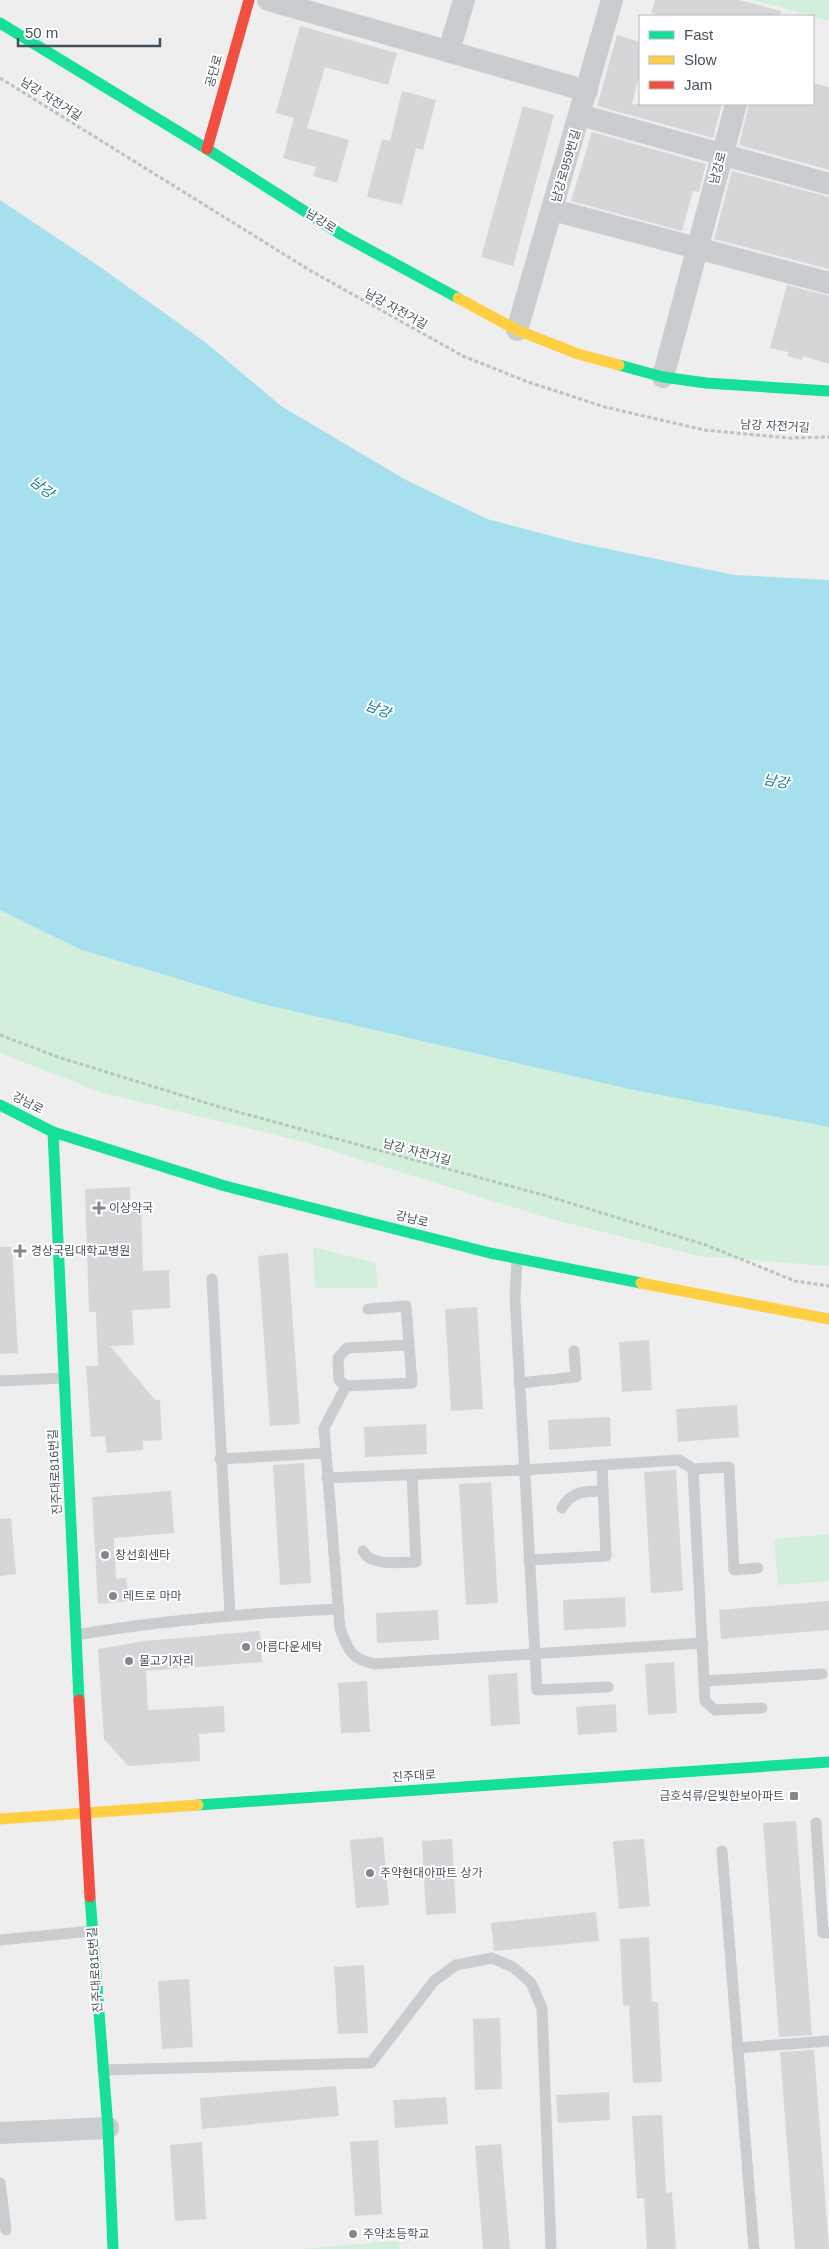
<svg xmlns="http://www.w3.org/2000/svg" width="829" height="2249" font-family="Helvetica,'Noto Sans KR',sans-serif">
<rect width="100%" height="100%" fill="#efeeee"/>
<!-- green -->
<g fill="#d2efdc">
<polygon points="754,0 829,0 829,21"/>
<polygon points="0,910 79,949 258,1003 629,1089 829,1127 829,1266 699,1256 551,1219 308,1143 100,1092 0,1053"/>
<polygon points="313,1247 376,1263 378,1288 315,1288"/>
<polygon points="829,1534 829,1581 778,1585 774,1539"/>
<polygon points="399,2241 400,2249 301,2249"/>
</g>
<!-- water -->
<polygon fill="#a6dfed" points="0,200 93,262 205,342 281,406 406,480 487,519 574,542 734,575 829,580 829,1127 629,1089 258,1003 79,949 0,910"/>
<!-- building -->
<g fill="#d6d6d8">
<polygon points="655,0 739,0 781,11 780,16 663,16 651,13"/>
<polygon points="300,26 397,53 388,85 325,67 307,128 349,140 337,183 313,176 316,167 283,158 294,118 276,113"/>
<polygon points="617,35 640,42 640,73 632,104 722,104 713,138 597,106"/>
<polygon points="813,83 829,87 829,170 739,145 749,104 813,104"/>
<polygon points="402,91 436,100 423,150 416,148 402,205 367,197 382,139 390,141"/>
<polygon points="523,106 554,115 513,266 481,257"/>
<polygon points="592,132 706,164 699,192 693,191 682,231 571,201"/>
<polygon points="732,171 829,197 829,269 714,239"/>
<polygon points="787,285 829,296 829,364 803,356 802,360 788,356 788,352 770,348"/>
<polygon points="130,1187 130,1203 141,1202 143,1271 169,1270 170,1308 132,1310 134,1345 110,1346 155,1400 160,1400 162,1440 143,1441 143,1450 107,1453 105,1436 91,1437 86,1366 98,1366 96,1312 89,1312 85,1189"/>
<polygon points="0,1247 12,1247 18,1353 0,1354"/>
<polygon points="288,1253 300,1424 270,1426 258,1256"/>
<polygon points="477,1307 483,1409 451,1411 445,1309"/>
<polygon points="649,1340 652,1390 622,1392 619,1342"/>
<polygon points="737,1405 739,1437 678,1442 676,1409"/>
<polygon points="610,1417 611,1446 549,1450 548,1420"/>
<polygon points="426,1424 427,1454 365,1457 364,1427"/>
<polygon points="304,1463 311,1583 280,1585 273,1465"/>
<polygon points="676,1470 683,1591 651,1593 644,1472"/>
<polygon points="491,1482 498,1603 466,1605 459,1484"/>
<polygon points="171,1491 174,1533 114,1538 116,1579 126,1578 129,1601 98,1604 92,1497"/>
<polygon points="11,1518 16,1574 0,1576 0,1519"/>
<polygon points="625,1597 626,1627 564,1630 563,1600"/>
<polygon points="829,1601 829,1630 721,1639 719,1610"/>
<polygon points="438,1610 439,1640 377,1643 376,1613"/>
<polygon points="260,1631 262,1662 146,1671 148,1710 224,1706 225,1732 199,1734 200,1761 128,1766 104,1739 98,1649 144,1641"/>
<polygon points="674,1662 677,1713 648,1715 645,1664"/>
<polygon points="517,1673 520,1724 491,1726 488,1675"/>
<polygon points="367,1681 370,1732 341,1733 338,1683"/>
<polygon points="616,1704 617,1732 578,1735 576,1707"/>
<polygon points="796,1821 812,2035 779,2037 763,1823"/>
<polygon points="383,1837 389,1905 356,1908 350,1840"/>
<polygon points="452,1839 456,1913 426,1915 422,1841"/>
<polygon points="644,1839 650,1906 619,1909 613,1841"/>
<polygon points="596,1912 599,1941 494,1951 491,1923"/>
<polygon points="649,1937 652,2002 658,2002 662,2082 633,2083 629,2005 623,2006 620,1939"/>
<polygon points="364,1965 368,2033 338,2034 334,1967"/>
<polygon points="189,1979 193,2047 162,2049 158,1981"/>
<polygon points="500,2018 502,2089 475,2090 473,2019"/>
<polygon points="814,2050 829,2249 795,2249 780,2052"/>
<polygon points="336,2086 339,2116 202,2129 200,2098"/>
<polygon points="609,2092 610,2120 558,2123 556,2095"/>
<polygon points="446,2097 448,2124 395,2128 393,2100"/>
<polygon points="662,2115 666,2193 672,2192 676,2249 647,2249 644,2198 637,2198 632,2116"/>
<polygon points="378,2140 382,2214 355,2216 350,2142"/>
<polygon points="202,2142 206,2219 175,2221 170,2145"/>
<polygon points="501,2144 510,2249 483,2249 475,2146"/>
</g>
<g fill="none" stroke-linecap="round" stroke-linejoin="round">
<!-- path -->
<g stroke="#b7c4bf" stroke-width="3" stroke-dasharray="4 2.5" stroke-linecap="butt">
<polyline points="0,78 311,271 463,356 528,382 605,407 704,430 789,438 829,437"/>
<polyline points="0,1035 58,1057 216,1106 547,1196 706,1245 795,1281 829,1286"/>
</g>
<!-- lane -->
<g stroke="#cacdcf" stroke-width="11">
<polyline points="517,1259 515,1298 537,1690 608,1687"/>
<polyline points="212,1279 230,1615"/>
<path d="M368,1309L406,1306L412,1383L346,1386L324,1428L340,1629C349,1650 350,1659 375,1664L703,1643"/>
<polyline points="0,1381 64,1378"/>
<polyline points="519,1383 576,1377 574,1351"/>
<polyline points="346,1386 339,1380 338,1358 347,1348 408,1345"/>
<polyline points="220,1459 325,1453"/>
<polyline points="693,1469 705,1701 715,1710 762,1708"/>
<polyline points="327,1478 524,1470 679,1460 693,1469 729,1467 734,1570 758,1568"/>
<path d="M562,1508C571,1491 586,1491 603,1491"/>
<path d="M363,1551C371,1567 400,1562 416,1562L412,1475"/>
<polyline points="529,1560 606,1556 602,1465"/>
<path d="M76,1635C163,1620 250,1613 339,1609"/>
<polyline points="704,1681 822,1674"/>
<polyline points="816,1823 823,1933 829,1933"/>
<polyline points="722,1851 754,2249"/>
<polyline points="0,1940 92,1931"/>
<polyline points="737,2048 829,2041"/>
<polyline points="103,2070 371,2063 434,1981 456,1965 492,1958 513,1967 531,1983 542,2008 551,2249"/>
<polyline points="0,2183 6,2230"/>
</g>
<!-- street -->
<g stroke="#cacdcf" stroke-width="22">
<polyline points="268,0 587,91"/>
<polyline points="449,51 464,0"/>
<polyline points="580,115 829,184"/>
<polyline points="553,210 829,283"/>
<polyline points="517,330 612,0"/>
<polyline points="663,377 736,104"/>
<polyline points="0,2133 108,2128"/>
</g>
<!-- fast -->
<g stroke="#16e098" stroke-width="11">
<polyline points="0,23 207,149 342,235 458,298"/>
<polyline points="619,365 663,377 706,383 829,391"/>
<polyline points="0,1105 53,1132 225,1186 490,1253 641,1283"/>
<polyline points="53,1132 79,1700"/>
<polyline points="198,1805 829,1762"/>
<polyline points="90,1897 108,2128 113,2249"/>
</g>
<!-- slow -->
<g stroke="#ffcf43" stroke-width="11">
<polyline points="458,298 517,330 578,354 619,365"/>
<polyline points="641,1283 829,1319"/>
<polyline points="0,1819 198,1805"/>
</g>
<!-- jam -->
<g stroke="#f24e42" stroke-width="11">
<polyline points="207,149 249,0"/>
<polyline points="79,1700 90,1897"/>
</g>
</g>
<!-- markers -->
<g fill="#80888e" stroke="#fff" stroke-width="2">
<path d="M96.5 1200.5h5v5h5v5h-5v5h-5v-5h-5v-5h5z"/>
<path d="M17.5 1243.5h5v5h5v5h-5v5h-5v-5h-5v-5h5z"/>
<circle cx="105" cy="1555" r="5"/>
<circle cx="113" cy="1596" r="5"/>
<circle cx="246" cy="1647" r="5"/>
<circle cx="129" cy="1661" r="5"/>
<rect x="789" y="1791" width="10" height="10" rx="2.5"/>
<circle cx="370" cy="1873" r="5"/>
<circle cx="353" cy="2234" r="5"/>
</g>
<g text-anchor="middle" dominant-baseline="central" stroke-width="4" stroke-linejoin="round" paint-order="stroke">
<!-- street labels -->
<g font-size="12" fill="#45515a" stroke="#fff">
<text transform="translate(214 71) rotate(-74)">공단로</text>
<text transform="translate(51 99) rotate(32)">남강 자전거길</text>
<text transform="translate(566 166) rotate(-74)">남강로959번길</text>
<text transform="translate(718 168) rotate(-75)">남강로</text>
<text transform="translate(321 221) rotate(32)">남강로</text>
<text transform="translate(396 309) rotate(29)">남강 자전거길</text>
<text transform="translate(775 426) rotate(3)">남강 자전거길</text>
<text transform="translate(28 1103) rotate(27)">강남로</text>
<text transform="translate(417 1152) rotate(15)">남강 자전거길</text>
<text transform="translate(412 1219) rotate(14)">강남로</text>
<text transform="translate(55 1472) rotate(-93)">진주대로816번길</text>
<text transform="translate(414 1776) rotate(-4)">진주대로</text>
<text transform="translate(95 1970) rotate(-94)">진주대로815번길</text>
</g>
<!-- poi labels -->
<g font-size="12" fill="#45515a" stroke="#fff" text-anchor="start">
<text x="109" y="1208">이상약국</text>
<text x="31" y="1251">경상국립대학교병원</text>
<text x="115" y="1555">창선회센타</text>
<text x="123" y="1596">레트로 마마</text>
<text x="256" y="1647">아름다운세탁</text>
<text x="139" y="1661">물고기자리</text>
<text x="784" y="1796" text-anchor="end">금호석류/은빛한보아파트</text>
<text x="380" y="1873">주약현대아파트 상가</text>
<text x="363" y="2234">주약초등학교</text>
</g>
<!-- water labels -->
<g font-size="14" font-style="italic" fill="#0c7d99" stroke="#fff">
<text transform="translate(42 487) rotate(38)">남강</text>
<text transform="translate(378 709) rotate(21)">남강</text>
<text transform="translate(776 781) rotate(10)">남강</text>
</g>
</g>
<!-- legend -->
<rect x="639" y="15" width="175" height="90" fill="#ffffff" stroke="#b5b9bd"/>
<rect x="649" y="31" width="25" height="8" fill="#16e098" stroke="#b5b9bd"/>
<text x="684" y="40" font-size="15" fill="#45515a">Fast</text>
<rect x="649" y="56" width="25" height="8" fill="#ffcf43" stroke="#b5b9bd"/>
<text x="684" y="65" font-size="15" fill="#45515a">Slow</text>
<rect x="649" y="81" width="25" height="8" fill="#f24e42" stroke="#b5b9bd"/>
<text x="684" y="90" font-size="15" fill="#45515a">Jam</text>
<!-- scale -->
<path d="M18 38v8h142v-8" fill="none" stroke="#45515a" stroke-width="2.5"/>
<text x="25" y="38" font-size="15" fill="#45515a" stroke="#ffffff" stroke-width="4" paint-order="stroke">50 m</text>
</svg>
